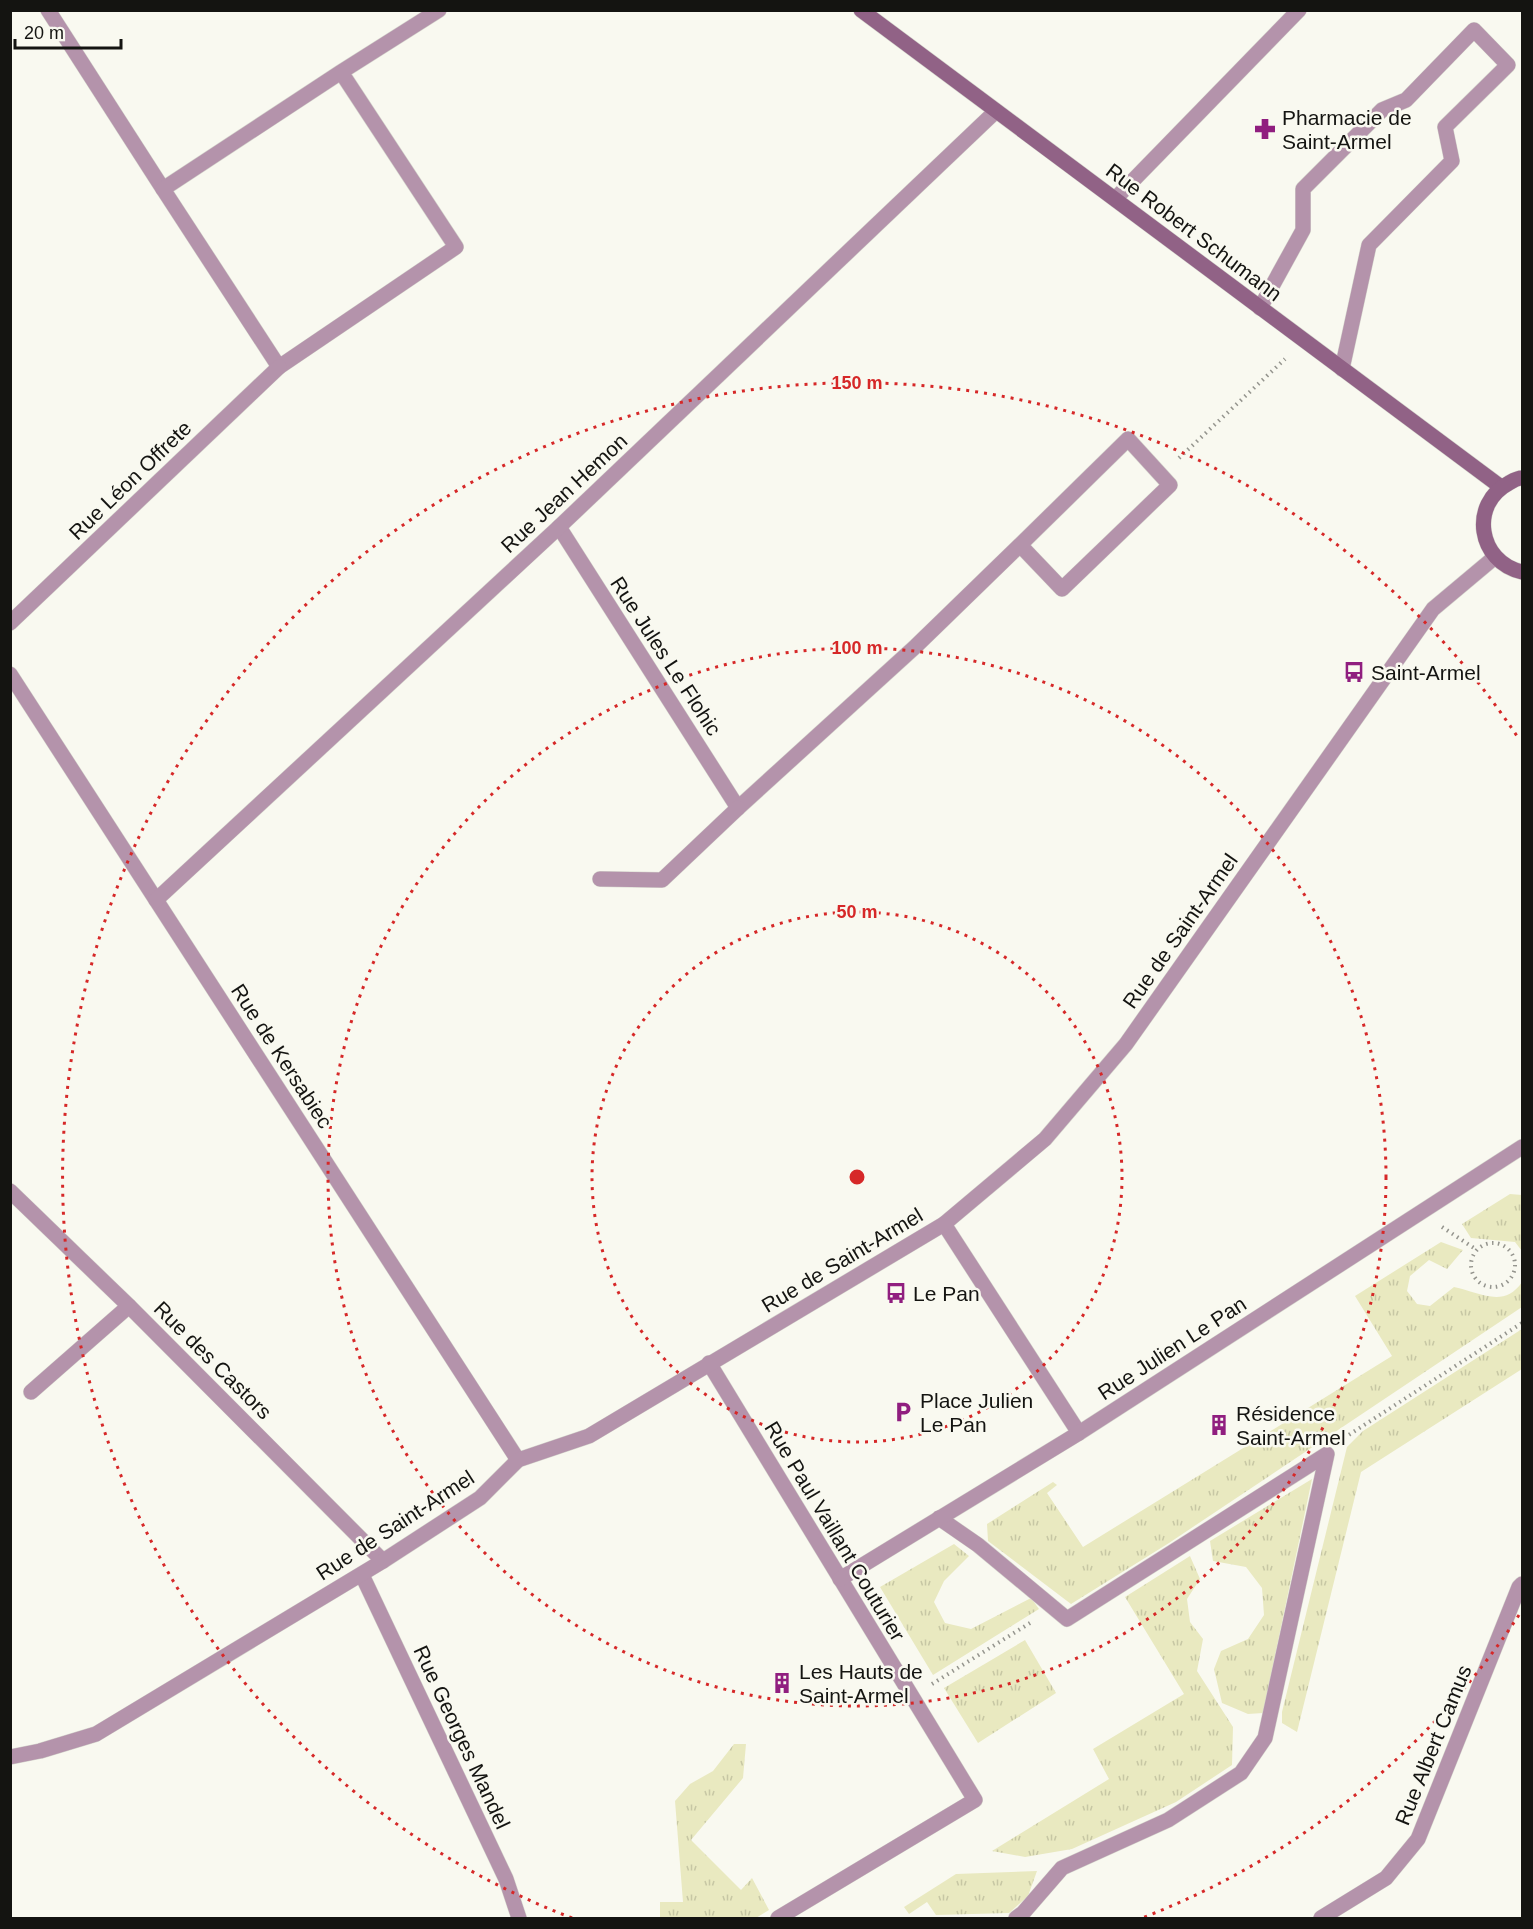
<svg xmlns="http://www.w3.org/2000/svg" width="1533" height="1929" font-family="Arial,sans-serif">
<defs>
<pattern id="grass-tufts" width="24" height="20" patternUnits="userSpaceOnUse" patternTransform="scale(1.5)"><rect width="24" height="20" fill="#e9e9c0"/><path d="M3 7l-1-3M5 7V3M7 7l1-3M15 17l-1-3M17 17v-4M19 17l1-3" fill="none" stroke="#c7c7a4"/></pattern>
</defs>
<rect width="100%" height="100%" fill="#f9f9f0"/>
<!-- grass -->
<g fill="url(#grass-tufts)">
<polygon points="1510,1194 1522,1195 1522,1251 1515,1242 1471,1238 1462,1224"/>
<path d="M1441,1242L1463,1250L1447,1269L1429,1260L1410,1276L1407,1291L1417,1304L1430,1306L1454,1287C1479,1292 1504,1309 1522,1282V1307L1169,1543L1071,1604L988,1541L987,1524L1053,1482L1057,1485L1047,1493L1083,1547L1392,1356L1355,1296Z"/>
<polygon points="1522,1329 1522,1369 1361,1472 1297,1732 1282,1723 1282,1712 1347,1447 1363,1431"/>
<polygon points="1312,1479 1263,1713 1248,1714 1222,1703 1214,1669 1221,1651 1248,1639 1264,1615 1262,1588 1246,1567 1213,1561 1210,1541"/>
<polygon points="954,1544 969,1556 944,1581 934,1602 945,1623 971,1629 1031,1598 1039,1609 933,1675 880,1587"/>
<polygon points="1190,1556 1200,1579 1187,1599 1190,1622 1203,1639 1197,1671 1233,1727 1232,1765 1176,1802 1072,1849 1025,1857 992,1851 1109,1779 1093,1749 1184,1694 1125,1597"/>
<polygon points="1025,1640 1056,1693 978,1743 944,1688"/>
<polygon points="734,1744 746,1744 743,1778 691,1840 741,1890 752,1878 769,1910 756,1918 660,1918 660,1902 683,1902 675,1801 690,1784 713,1771"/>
<polygon points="1037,1871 1028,1896 1009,1913 936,1915 927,1902 909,1914 904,1907 956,1874"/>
</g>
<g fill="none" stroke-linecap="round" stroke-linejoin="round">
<defs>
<g id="lane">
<polyline points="1115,199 1299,10"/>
<polyline points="1260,308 1303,230 1303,189 1382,110 1406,100 1474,30 1508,65 1445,127 1452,161 1369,245 1342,369"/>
<polyline points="939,1518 978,1545 1067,1619 1327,1454 1265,1738 1241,1773 1168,1820 1062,1868 1023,1913 1016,1918"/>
</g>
<g id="street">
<polyline points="48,10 163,189"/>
<polyline points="341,72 456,247 279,367 163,189 341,72 439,10"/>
<polyline points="559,527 738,808 916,646 1020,545 1062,589 1170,485 1128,439 1020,545"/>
<polyline points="10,623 279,367"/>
<polyline points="10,674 518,1460"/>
<polyline points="600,879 662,880 738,808"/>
<polyline points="156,900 559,527 996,111"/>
<polyline points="10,1191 129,1306 383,1561"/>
<polyline points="944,1224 1079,1433"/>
<polyline points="709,1363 975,1800 778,1918"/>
<polyline points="31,1392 129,1306"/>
<polyline points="362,1575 506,1879 519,1918"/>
<polyline points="840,1579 1079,1433 1522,1147"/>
<polyline points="10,1757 40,1751 96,1734 383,1561 480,1498 518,1460 589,1436 944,1224 1045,1139 1126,1044 1433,609 1495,557"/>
<polyline points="1321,1918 1386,1878 1418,1839 1519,1587 1522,1584"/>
</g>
<g id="secondary">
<polyline points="861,10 1501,487"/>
<path d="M1522,478C1517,478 1514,480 1509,483C1469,504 1478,562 1522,572"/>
</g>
</defs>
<!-- lane casing -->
<use href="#lane" stroke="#d4d4cc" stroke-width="16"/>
<!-- street casing -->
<use href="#street" stroke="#d4d4cc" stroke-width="16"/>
<!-- secondary casing -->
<use href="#secondary" stroke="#d4d4cc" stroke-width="16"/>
<!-- path -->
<g stroke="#95958e" stroke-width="4" stroke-dasharray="1.5 4.5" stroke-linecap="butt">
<polyline points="1179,458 1285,359"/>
<polyline points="1442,1227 1477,1250"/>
<circle cx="1493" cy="1265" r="22"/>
<polyline points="1344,1438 1522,1323"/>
<polyline points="932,1684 1030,1623"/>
</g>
<!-- lane -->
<use href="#lane" stroke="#b493ab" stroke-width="15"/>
<!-- street -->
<use href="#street" stroke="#b493ab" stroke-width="15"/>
<!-- secondary -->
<use href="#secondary" stroke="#916286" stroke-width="15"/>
</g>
<!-- distance rings -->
<g fill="none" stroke="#d62828" stroke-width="3" stroke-dasharray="3 6">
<circle cx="857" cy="1177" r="265"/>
<circle cx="857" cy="1177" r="529"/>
<path d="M1519 1615A794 794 0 0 1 1142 1918M572 1918A794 794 0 1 1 1519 739"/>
</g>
<!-- icons -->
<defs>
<symbol id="pharmacy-bare" viewBox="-9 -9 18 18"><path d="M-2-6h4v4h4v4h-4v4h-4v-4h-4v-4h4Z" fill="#901e7f" stroke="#f9f9f0" stroke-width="2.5" paint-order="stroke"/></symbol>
<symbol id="bus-bare" viewBox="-9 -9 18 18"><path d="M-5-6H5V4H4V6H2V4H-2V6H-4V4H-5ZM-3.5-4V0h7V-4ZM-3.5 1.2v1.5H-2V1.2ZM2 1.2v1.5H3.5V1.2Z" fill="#901e7f" stroke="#f9f9f0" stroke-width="2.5" paint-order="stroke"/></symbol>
<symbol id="parking-bare" viewBox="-9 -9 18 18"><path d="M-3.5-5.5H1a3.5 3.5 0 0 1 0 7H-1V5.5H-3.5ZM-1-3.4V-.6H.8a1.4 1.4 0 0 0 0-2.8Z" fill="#901e7f" stroke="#f9f9f0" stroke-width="2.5" paint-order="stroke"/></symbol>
<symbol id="building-bare" viewBox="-9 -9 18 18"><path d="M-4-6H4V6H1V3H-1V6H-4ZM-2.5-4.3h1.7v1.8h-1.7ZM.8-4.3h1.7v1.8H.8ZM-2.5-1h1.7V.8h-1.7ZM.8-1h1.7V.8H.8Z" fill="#901e7f" stroke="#f9f9f0" stroke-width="2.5" paint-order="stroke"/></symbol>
</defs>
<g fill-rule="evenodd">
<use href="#pharmacy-bare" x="1250" y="114" width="30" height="30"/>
<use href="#bus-bare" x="1339" y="657" width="30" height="30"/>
<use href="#bus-bare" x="881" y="1278" width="30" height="30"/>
<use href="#parking-bare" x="888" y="1397" width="30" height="30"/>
<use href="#building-bare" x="1204" y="1410" width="30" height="30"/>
<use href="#building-bare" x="767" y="1668" width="30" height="30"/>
</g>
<g text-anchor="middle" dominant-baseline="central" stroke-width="5" stroke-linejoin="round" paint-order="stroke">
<!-- poi labels -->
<g font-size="21" fill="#141411" stroke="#f9f9f0" text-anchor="start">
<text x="1282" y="117">Pharmacie de<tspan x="1282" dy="24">Saint-Armel</tspan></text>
<text x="1371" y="672">Saint-Armel</text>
<text x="913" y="1293">Le Pan</text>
<text x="920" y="1400">Place Julien<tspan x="920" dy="24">Le Pan</tspan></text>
<text x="1236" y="1413">Résidence<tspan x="1236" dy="24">Saint-Armel</tspan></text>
<text x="799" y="1671">Les Hauts de<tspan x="799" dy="24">Saint-Armel</tspan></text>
</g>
<!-- street labels -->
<g font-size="21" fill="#141411" stroke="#f9f9f0">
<text transform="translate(1194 232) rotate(37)">Rue Robert Schumann</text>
<text transform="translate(130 480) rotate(-44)">Rue Léon Offrete</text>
<text transform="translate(564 493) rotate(-43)">Rue Jean Hemon</text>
<text transform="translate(666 656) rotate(57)">Rue Jules Le Flohic</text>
<text transform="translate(1180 931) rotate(-55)">Rue de Saint-Armel</text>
<text transform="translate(282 1056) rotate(57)">Rue de Kersabiec</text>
<text transform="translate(842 1260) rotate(-31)">Rue de Saint-Armel</text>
<text transform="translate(1172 1348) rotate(-33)">Rue Julien Le Pan</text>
<text transform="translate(213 1360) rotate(45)">Rue des Castors</text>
<text transform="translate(395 1525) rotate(-33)">Rue de Saint-Armel</text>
<text transform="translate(835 1531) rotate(59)">Rue Paul Vaillant Couturier</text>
<text transform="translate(462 1737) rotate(65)">Rue Georges Mandel</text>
<text transform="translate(1433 1745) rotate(-68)">Rue Albert Camus</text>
</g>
</g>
<circle cx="857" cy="1177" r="9" fill="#d62828" stroke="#f9f9f0" stroke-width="3"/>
<g font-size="18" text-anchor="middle" font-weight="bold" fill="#d62828" stroke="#f9f9f0" stroke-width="5" stroke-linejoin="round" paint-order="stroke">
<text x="857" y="389">150 m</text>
<text x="857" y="654">100 m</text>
<text x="857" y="918">50 m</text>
</g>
<!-- border -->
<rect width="1533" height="1929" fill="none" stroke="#141411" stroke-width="24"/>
<!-- scale -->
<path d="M15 39v9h106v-9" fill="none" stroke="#141411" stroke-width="3"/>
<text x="24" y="39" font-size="18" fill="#141411" stroke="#f9f9f0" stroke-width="4.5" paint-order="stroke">20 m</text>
</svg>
